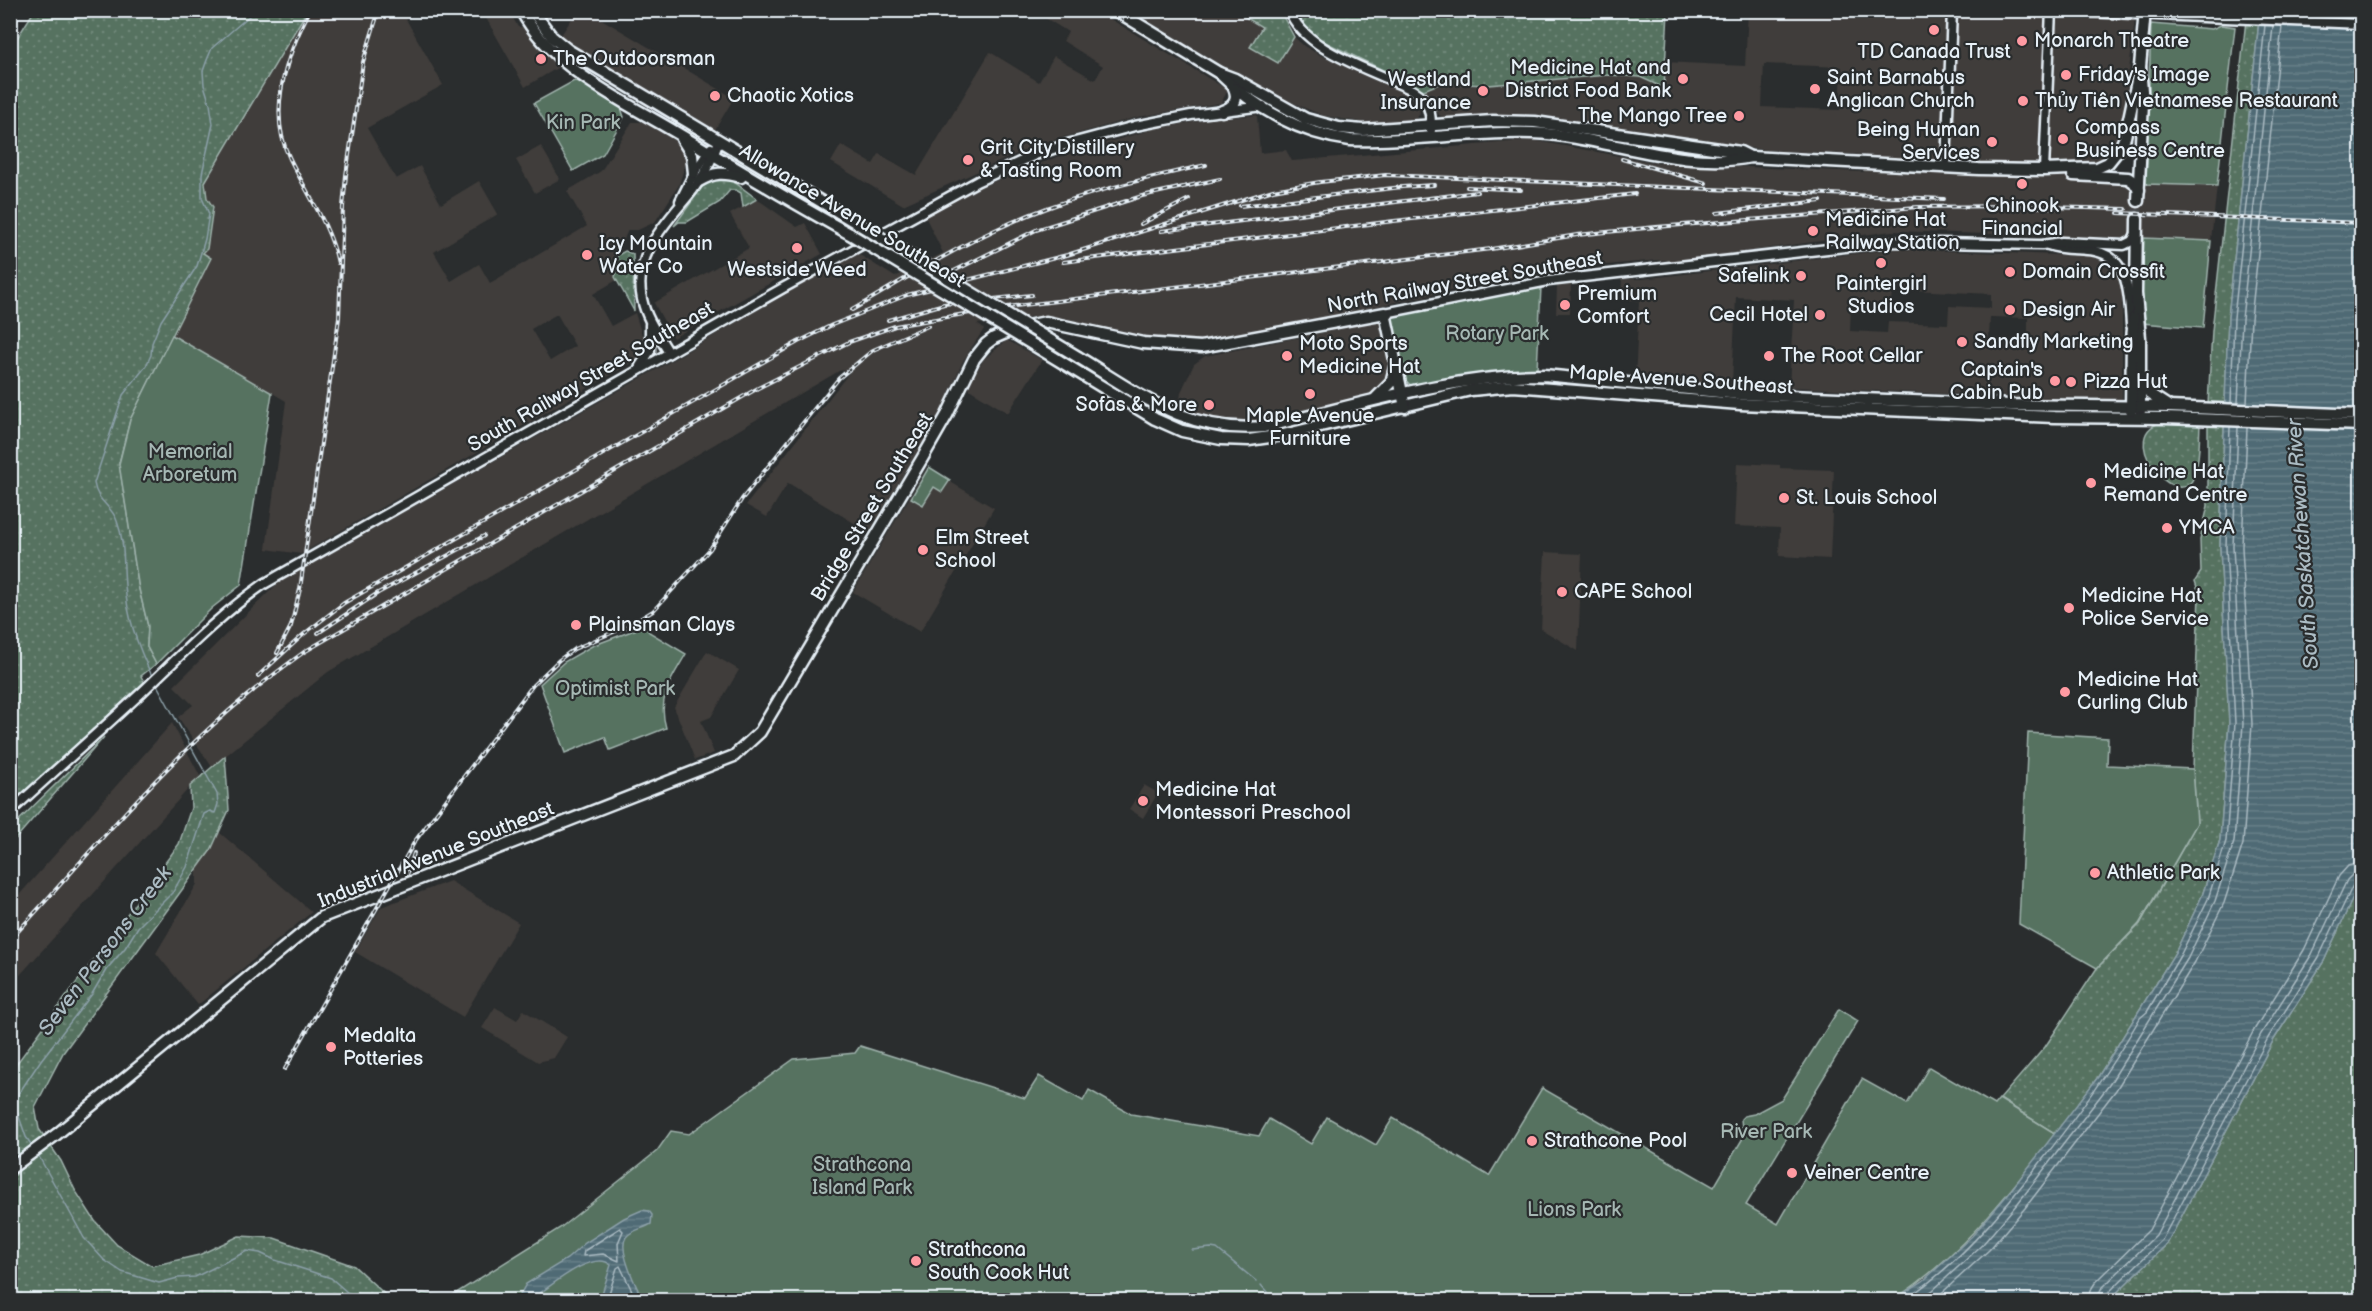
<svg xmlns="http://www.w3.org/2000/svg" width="2372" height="1311" font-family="'Balsamiq Sans',sans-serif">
<defs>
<pattern id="grass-dots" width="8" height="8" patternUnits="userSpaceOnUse" patternTransform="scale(1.5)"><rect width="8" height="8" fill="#567261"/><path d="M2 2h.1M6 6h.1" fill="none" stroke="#6e8778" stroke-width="1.8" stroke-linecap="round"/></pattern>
<pattern id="water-rules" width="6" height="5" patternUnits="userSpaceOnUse" patternTransform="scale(1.5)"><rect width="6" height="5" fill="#4f6a74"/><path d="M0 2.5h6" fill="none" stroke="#688089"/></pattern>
</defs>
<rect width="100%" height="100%" fill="#2a2d2e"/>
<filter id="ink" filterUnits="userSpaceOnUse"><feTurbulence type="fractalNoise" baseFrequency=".0167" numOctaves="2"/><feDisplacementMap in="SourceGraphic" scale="12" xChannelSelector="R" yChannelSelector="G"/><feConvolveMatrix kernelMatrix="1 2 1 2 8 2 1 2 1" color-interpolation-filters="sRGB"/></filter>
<g filter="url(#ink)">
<!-- built -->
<g fill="#3f3c3a" fill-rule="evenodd">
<path d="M307,11H421L406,19L443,85L367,128L396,179L420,166L441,204L479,181L498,214L434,252L451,281L479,264L490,283L587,226L567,191L601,171L632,122H644L674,140L684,155L686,162L679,185L655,222L638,230H628L613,265L618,268L615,277L617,280L593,294L611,326L635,313L644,341V348L637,360L301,554L266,549L286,401L172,335L211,258L202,253L207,249L213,207L207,198L204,183ZM557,314L575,346L550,361L531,329Z"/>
<polygon points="482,11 509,11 518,27 523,27 558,63 559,67 525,87"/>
<polygon points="577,11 588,11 734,98 713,133 564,39 561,35"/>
<polygon points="1034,11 1097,11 1228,90 1221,103 1138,117 1039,144 903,205 831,162 841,145 873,164 879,154 916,175 990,52 1039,82 1054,56 1095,80 1103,66 1063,41 1068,32"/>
<polygon points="1130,11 1235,11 1262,27 1251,47 1278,63 1294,37 1304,46 1320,55 1408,94 1418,103 1420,114 1414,121 1366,123 1324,116 1288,101 1229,70"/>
<path d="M1748,11H2136L2122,134L2111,154L2101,161L2088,181L2217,186L2211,241L1892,231L1679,261L1659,260L1545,271L1229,337L1200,340L1144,337L1052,316H1037L977,324L984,329L963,361L941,412L869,532L788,483L767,517L746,505L852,369L839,371L328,672L212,767L178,717L193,705L174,686L279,582L657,369L855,252L895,277L943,253L924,214L975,189L1059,156L1154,129L1209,119L1257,115L1260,153L1286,150L1292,161L1532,140L1658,163L1864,172L1865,155L1766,150L1733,146L1533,114L1445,119L1439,115L1424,90L1441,83L1488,85L1609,75L1640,77L1664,87L1665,62L1745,66ZM1764,64L1842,67L1840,110L1762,107Z"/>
<polygon points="541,146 560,179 535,193 516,160"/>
<polygon points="757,199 797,227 805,223 822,254 673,338 654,303 749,248 730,214"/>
<path d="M1894,249L2089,256L2106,261L2115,268L2122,284V402L1789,387L1794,300L1736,297L1732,384L1635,380L1639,301L1621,299L1622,279H1641ZM1892,289L1991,294V308L1949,306L1948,324L1888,322L1887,333L1850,331L1851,305L1891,306ZM1990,317L2028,318V340L1989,338Z"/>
<polygon points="1571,285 1570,313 1556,313 1557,286"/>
<polygon points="1381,321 1391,367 1389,381 1374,395 1266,423 1239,424 1194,414 1188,411 1180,400 1181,392 1194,364 1205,356"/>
<polygon points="1007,340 1042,360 1008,413 969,389 973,377 984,359"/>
<polygon points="1737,463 1780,465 1780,468 1834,470 1830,559 1779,556 1780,528 1734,526"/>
<polygon points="927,468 994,508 920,632 853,592"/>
<polygon points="1545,552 1582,554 1578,651 1541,629"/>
<polygon points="707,651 739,670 711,717 701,721 714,753 695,760 674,707"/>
<polygon points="172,723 200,776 11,985 11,904"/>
<polygon points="1144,785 1158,793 1143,818 1129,809"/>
<polygon points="219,832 312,912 198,1005 156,953 197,884 197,869 211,850"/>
<polygon points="450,881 519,923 463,1017 355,952 381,907"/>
<polygon points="495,1007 517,1020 523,1010 567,1037 554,1058 538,1062 482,1028"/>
</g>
<!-- grass -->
<g fill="url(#grass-dots)" stroke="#9fb2ac" stroke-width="1.5">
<polygon points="34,11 307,11 205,182 207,198 213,207 207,249 203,253 211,258 130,420 119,463 139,589 148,626 147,647 156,664 141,676 144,682 11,806 11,48"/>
<polygon points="1235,11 1280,11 1294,37 1278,63 1250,47 1262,27"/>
<polygon points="1293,11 1668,11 1664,88 1640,77 1609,75 1488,85 1441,83 1424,90 1319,39 1302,25"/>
<polygon points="2247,11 2260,11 2228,318 2220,547 2229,723 2220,840 2202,896 2176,951 2098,1077 2056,1134 2000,1099 2045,1047 2097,968 2140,924 2197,823 2193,769 2199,593 2195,581 2201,572 2200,539 2208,506 2208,405 2212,331"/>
<polygon points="717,178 730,179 757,199 743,207 741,193 736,190 730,190 720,202 687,222 679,222 674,226 703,186"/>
<polygon points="625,251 633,254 634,311 615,277 618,268 612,266 618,255"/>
<path d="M2165,422L2200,425C2199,441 2200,461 2194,477C2177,516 2111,431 2165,422Z"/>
<polygon points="104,737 11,844 11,828"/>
<path d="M225,756L229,810L211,850L63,1053L35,1107L39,1129L61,1161L75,1190L95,1221L117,1245L152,1266L199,1255L239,1236L274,1238L354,1266L391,1300H11L10,1178L17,1174C6,1144 6,1093 17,1063L179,844L191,808L190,786Z"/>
<polygon points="2361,880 2361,1300 2109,1300 2167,1244 2273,1041 2324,961"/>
</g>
<!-- park -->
<g fill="#567261" stroke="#9fb2ac" stroke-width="1.5">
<polygon points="2151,24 2212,29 2221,25 2235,27 2217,186 2146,184"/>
<polygon points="574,81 581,82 621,108 624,117 603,154 573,171 534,103"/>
<polygon points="2144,238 2211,241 2203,328 2141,323"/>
<polygon points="1541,287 1537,370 1413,387 1405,380 1391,317"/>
<polygon points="172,335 272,393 241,585 212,608 156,664 147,647 148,626 139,589 119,464 130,420"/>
<polygon points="929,467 950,480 942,492 934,487 923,505 911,498"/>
<path d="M645,626L649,632L686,654C671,680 657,697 666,728L610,750L605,737L565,753L540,684L564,662L592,646Z"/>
<polygon points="2028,733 2108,738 2107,765 2193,769 2197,823 2139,924 2097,968 2019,924"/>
<path d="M1839,1009L1858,1021L1746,1205L1778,1224L1862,1079L1907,1104L1929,1067L1994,1105L1999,1099L2056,1134C2007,1195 1960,1257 1893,1300H417L422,1293L450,1297L560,1228L657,1151L671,1131L689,1134L794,1059L855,1053L860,1046L1025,1098L1039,1076L1083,1101L1089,1090L1131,1114L1259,1136L1269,1119L1311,1144L1327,1117L1376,1145L1393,1118L1489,1176L1542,1088L1714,1187L1743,1138L1741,1119L1744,1116L1754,1114L1782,1099Z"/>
</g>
<!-- water -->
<g fill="url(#water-rules)" stroke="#8ca0a9" stroke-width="1.5">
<polygon points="2260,11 2361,11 2361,880 2324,961 2273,1041 2167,1244 2109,1300 1893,1300 1923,1281 1972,1236 2008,1194 2098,1077 2176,951 2202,896 2220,840 2229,723 2220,547 2228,318"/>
<path d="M642,1210L649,1211L652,1215L651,1224C643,1229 631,1230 626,1237C618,1249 635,1284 641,1296L638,1300H600L611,1265C594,1249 552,1285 536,1296L529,1299L520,1295L526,1284L567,1259L585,1243L624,1218Z"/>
</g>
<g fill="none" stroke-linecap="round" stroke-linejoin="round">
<!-- shore -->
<g stroke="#abbbc3" stroke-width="1.5">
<polyline points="2231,403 2234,318 2265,25"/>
<polyline points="2238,403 2242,319 2273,26"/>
<polyline points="2247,403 2251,319 2282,26"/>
<polygon points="620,1228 623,1231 618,1243 619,1261 603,1254 583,1256 584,1251"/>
<polyline points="607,1300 617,1268 620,1266 634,1295 634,1300"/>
<path d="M1904,1300C1957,1266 1997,1217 2036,1168C2074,1120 2109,1072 2140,1018L2147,1012L2181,954L2208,899L2226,841L2235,723L2226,547L2230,427"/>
<polyline points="1918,1300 1932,1291 1983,1244 2018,1203 2109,1085 2188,958 2215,901 2234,842 2243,724 2233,547 2238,427"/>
<polyline points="1934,1300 1989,1250 2025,1208 2116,1090 2195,962 2224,903 2243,844 2252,724 2242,547 2247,428"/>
<polyline points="2088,1300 2090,1291 2095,1283 2149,1230 2254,1030 2304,950 2339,876 2348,866 2362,863"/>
<polyline points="2097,1300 2101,1289 2156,1235 2261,1034 2312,954 2347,880 2353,874 2362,872"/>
<polyline points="2105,1300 2107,1294 2162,1240 2268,1038 2319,957 2354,883 2362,880"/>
</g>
<!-- stream -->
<g stroke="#8ca0a9" stroke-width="1.5">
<path d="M153,678C139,650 127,616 125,585C123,563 125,542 117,521C112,505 97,503 94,483L123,395L146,366L151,355L152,343L161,321L197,266L205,239L209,214L202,198V174L213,124L210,104L204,85L203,71L207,60L212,48L256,10"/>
<polyline points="33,1147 26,1137 15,1105 19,1093 41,1060 92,994 106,970 125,948 138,927 173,892 187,867 204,814 210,811 215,813 218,804 217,794 157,685"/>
<polyline points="37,1153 84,1238 104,1260 122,1272 159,1283 178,1278 195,1277 247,1251 260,1253 275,1260 331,1278 356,1300"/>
<polyline points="1192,1250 1211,1248 1217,1249 1256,1281"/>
<polyline points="1261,1285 1267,1292 1262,1300"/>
</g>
<!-- major-tunnel -->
<polyline stroke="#464a4c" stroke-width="10" stroke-dasharray="10 5" stroke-linecap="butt" points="2137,219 2138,201"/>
<defs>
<g id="minor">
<path d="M1289,10C1303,48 1361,66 1395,82C1406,87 1419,91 1426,103C1431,111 1431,121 1431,130"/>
<polyline points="2040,10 2362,24"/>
<polyline points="1946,167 1952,10"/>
<polyline points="2044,170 2051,10"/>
<polyline points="680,201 694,173 711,148"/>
<path d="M2048,245C2064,251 2079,248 2095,251C2130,258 2129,297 2131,325"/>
<polyline points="1385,313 1548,281 1889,242 2042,245 2062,242 2124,245 2132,241 2136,234"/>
<path d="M669,353C659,336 646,319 642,299C632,254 668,221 693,190C704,175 713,159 719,141"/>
<polyline points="640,366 650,351 650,325"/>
<path d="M10,812C53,772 97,734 140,694C181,655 218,616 264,584L783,288L978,181L1035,155L1071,143L1135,126L1191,115L1263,106"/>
</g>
<g id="major">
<path d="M521,10C552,69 622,100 677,133C734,167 791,202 850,234"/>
<polyline points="532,10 552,37 568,50 840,213"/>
<polyline points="1115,10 1219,73 1235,79 1306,119 1339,128 1363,130 1493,121 1535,122 1740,152 1748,156"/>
<path d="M1219,73C1254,108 1301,134 1350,140C1411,142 1472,131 1533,133C1604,136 1681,171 1751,157L1979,169L2044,170L2097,168L2108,163L2120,148L2125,137L2140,67"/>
<path d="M1222,111C1234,107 1239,100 1234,88"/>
<polyline points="682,139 692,155 694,173"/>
<polyline points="2073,175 2128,178 2134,182 2139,190"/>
<path d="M699,181C714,172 724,172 741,177"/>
<polyline points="2138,201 2143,103 2140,67 2145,10"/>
<polyline points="2137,219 2136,294 2140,338 2140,411"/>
<polyline points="1022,338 1155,419 1182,431 1221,439 1249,440 1283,435 1471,390 1513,386 1740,404 2054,417 2165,418 2362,425"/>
<path d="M1078,357C1139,394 1188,434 1264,427C1356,406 1449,375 1544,375L1740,394L2011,405L2169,407L2362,415"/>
<polyline points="2142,381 2151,395 2168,406"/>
<polyline points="1376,398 1391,383 1395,367"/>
<polyline points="2131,410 2132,339 2134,318"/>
<polyline points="10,1169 57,1134 322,917 734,756 760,732 923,457 947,415 974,359 986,344 994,338 1017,328 1046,322 1143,343 1201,347 1385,313 1405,407"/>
</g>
</defs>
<!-- minor casing -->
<use href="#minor" stroke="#e8f1f8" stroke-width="13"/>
<!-- major casing -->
<use href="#major" stroke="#e8f1f8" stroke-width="15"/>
<!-- minor -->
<use href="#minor" stroke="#2a2d2e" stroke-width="8"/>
<!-- major -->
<use href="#major" stroke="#2a2d2e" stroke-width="10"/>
<defs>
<g id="rail">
<path d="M310,10C287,54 266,111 290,159C307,194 330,225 338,263"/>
<polyline points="1622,159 1706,183"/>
<polyline points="1467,187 1521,190"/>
<polyline points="1240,206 1402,187 1434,185"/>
<polyline points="1717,213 1821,201"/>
<polyline points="2118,213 2362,223"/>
<polyline points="1141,224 1189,199"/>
<polyline points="1161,231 1477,192"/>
<polyline points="1063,262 1394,221 1635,194"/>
<polyline points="930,283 1036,230 1142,196 1220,179"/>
<path d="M852,310C915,273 978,233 1047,208C1099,189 1152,177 1206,165"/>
<polyline points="888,320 944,304 1032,295"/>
<polyline points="318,633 378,593 484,536"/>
<polyline points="277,653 291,626 300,589 339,318 343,207 346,175 363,62 379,10"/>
<polyline points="258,676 304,634 344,603 798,342 832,325 907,295 1067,255 1273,190 1320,182 1386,175 1944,199"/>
<polyline points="407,875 414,853"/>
<path d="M10,940C73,872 133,799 201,736C234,705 268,678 304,652L758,388L849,342L895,326L999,308L1491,249L1577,235L1656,227L1918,207L2008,206L2126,209"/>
<polyline points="285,1069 415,841 533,685 559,660 574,649 630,625 653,611 710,549 742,499 839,378 873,350 928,326"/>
</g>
</defs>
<!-- rail casing -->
<use href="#rail" stroke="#e8f1f8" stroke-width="4"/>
<!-- rail -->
<use href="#rail" stroke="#2a2d2e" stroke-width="1.5" stroke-dasharray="4.5" stroke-linecap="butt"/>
<defs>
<g id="major-bridge">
<polyline points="840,213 1078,357"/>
<polyline points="850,234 1022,338"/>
</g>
</defs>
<!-- major-bridge casing -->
<use href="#major-bridge" stroke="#e8f1f8" stroke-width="15" stroke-linecap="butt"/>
<!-- major-bridge -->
<use href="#major-bridge" stroke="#2a2d2e" stroke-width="10"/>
</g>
</g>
<!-- markers -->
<g fill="#ff9aa2" stroke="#2a2d2e" stroke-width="2">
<circle cx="1934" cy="30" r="6"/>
<circle cx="2022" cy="41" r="6"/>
<circle cx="541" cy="59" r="6"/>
<circle cx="2066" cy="75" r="6"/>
<circle cx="1683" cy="79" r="6"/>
<circle cx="1815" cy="89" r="6"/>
<circle cx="1483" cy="91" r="6"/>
<circle cx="715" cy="96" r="6"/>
<circle cx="2023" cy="101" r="6"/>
<circle cx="1739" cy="116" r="6"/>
<circle cx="2063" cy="139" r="6"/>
<circle cx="1992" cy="142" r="6"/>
<circle cx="968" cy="160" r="6"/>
<circle cx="2022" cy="184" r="6"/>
<circle cx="1813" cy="231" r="6"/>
<circle cx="797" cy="248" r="6"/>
<circle cx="587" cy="255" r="6"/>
<circle cx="1881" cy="263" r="6"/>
<circle cx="2010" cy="272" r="6"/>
<circle cx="1801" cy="276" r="6"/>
<circle cx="1565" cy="305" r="6"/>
<circle cx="2010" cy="310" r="6"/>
<circle cx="1820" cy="315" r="6"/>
<circle cx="1962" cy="342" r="6"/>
<circle cx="1287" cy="356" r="6"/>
<circle cx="1769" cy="356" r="6"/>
<circle cx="2055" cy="381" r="6"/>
<circle cx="2071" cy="382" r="6"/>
<circle cx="1310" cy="394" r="6"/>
<circle cx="1209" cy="405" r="6"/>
<circle cx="2091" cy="483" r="6"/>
<circle cx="1784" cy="498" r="6"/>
<circle cx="2167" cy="528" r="6"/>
<circle cx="923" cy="550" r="6"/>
<circle cx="1562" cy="592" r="6"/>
<circle cx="2069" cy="608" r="6"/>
<circle cx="576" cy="625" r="6"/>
<circle cx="2065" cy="692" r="6"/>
<circle cx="1143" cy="801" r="6"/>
<circle cx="2095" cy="873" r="6"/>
<circle cx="331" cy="1047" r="6"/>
<circle cx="1532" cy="1141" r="6"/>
<circle cx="1792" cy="1173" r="6"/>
<circle cx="916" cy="1261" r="6"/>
</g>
<g text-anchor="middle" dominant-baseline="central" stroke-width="4.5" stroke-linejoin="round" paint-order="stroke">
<!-- poi labels -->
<g font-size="20" fill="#e8f1f8" stroke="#2a2d2e" text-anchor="start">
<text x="2034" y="41">Monarch Theatre</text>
<text x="1934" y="52" text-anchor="middle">TD Canada Trust</text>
<text x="553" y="59">The Outdoorsman</text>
<text x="1671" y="68" text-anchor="end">Medicine Hat and<tspan x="1671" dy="23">District Food Bank</tspan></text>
<text x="2078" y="75">Friday's Image</text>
<text x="1827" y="78">Saint Barnabus<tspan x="1827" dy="23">Anglican Church</tspan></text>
<text x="1471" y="80" text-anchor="end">Westland<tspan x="1471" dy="23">Insurance</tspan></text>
<text x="727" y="96">Chaotic Xotics</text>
<text x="2035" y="101">Thủy Tiên Vietnamese Restaurant</text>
<text x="1727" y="116" text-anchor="end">The Mango Tree</text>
<text x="2075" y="128">Compass<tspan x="2075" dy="23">Business Centre</tspan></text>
<text x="1980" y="130" text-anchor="end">Being Human<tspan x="1980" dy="23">Services</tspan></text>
<text x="980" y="148">Grit City Distillery<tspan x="980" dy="23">&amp; Tasting Room</tspan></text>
<text x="2022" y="206" text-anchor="middle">Chinook<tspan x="2022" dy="23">Financial</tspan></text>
<text x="1825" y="220">Medicine Hat<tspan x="1825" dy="23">Railway Station</tspan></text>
<text x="599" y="244">Icy Mountain<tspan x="599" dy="23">Water Co</tspan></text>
<text x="797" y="270" text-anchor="middle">Westside Weed</text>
<text x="2022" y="272">Domain Crossfit</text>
<text x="1789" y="276" text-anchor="end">Safelink</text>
<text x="1881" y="284" text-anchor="middle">Paintergirl<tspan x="1881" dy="23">Studios</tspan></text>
<text x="1577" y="294">Premium<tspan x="1577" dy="23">Comfort</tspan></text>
<text x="2022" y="310">Design Air</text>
<text x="1808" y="315" text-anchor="end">Cecil Hotel</text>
<text x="1974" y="342">Sandfly Marketing</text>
<text x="1299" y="344">Moto Sports<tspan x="1299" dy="23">Medicine Hat</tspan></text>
<text x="1781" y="356">The Root Cellar</text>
<text x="2043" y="370" text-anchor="end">Captain's<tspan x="2043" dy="23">Cabin Pub</tspan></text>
<text x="2083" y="382">Pizza Hut</text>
<text x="1197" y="405" text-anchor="end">Sofas &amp; More</text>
<text x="1310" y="416" text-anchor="middle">Maple Avenue<tspan x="1310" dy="23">Furniture</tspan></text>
<text x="2103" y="472">Medicine Hat<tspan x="2103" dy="23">Remand Centre</tspan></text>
<text x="1796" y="498">St. Louis School</text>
<text x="2179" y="528">YMCA</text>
<text x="935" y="538">Elm Street<tspan x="935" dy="23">School</tspan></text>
<text x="1574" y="592">CAPE School</text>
<text x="2081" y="596">Medicine Hat<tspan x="2081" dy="23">Police Service</tspan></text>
<text x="588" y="625">Plainsman Clays</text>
<text x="2077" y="680">Medicine Hat<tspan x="2077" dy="23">Curling Club</tspan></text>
<text x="1155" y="790">Medicine Hat<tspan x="1155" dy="23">Montessori Preschool</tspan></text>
<text x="2107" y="873">Athletic Park</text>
<text x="343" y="1036">Medalta<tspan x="343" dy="23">Potteries</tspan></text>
<text x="1544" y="1141">Strathcone Pool</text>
<text x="1804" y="1173">Veiner Centre</text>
<text x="928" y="1250">Strathcona<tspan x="928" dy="23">South Cook Hut</tspan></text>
</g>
<!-- park labels -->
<g font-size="20" fill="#a6b8b4" stroke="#2a2d2e">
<text x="583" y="123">Kin Park</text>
<text x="1497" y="334">Rotary Park</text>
<text x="190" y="452">Memorial<tspan x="190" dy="23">Arboretum</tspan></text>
<text x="615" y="689">Optimist Park</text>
<text x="1766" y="1132">River Park</text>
<text x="862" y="1165">Strathcona<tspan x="862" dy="23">Island Park</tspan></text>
<text x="1574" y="1210">Lions Park</text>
</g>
<!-- street labels -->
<g font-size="20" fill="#e8f1f8" stroke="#2a2d2e">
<text transform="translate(852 216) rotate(31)">Allowance Avenue Southeast</text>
<text transform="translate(1465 282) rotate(-10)">North Railway Street Southeast</text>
<text transform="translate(591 377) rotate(-30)">South Railway Street Southeast</text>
<text transform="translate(1681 380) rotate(4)">Maple Avenue Southeast</text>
<text transform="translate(872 507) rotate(-59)">Bridge Street Southeast</text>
<text transform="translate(436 855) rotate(-22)">Industrial Avenue Southeast</text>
</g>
<!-- water labels -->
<g font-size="21" font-style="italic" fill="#abbbc3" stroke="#2a2d2e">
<text transform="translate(2303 544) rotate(-94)">South Saskatchewan River</text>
<text transform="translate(105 951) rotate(-53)">Seven Persons Creek</text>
</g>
</g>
<!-- margin -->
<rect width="2372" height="1311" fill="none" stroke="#2a2d2e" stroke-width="36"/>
<rect x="18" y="18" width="2336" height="1275" fill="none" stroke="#e8f1f8" stroke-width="2" filter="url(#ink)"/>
</svg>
